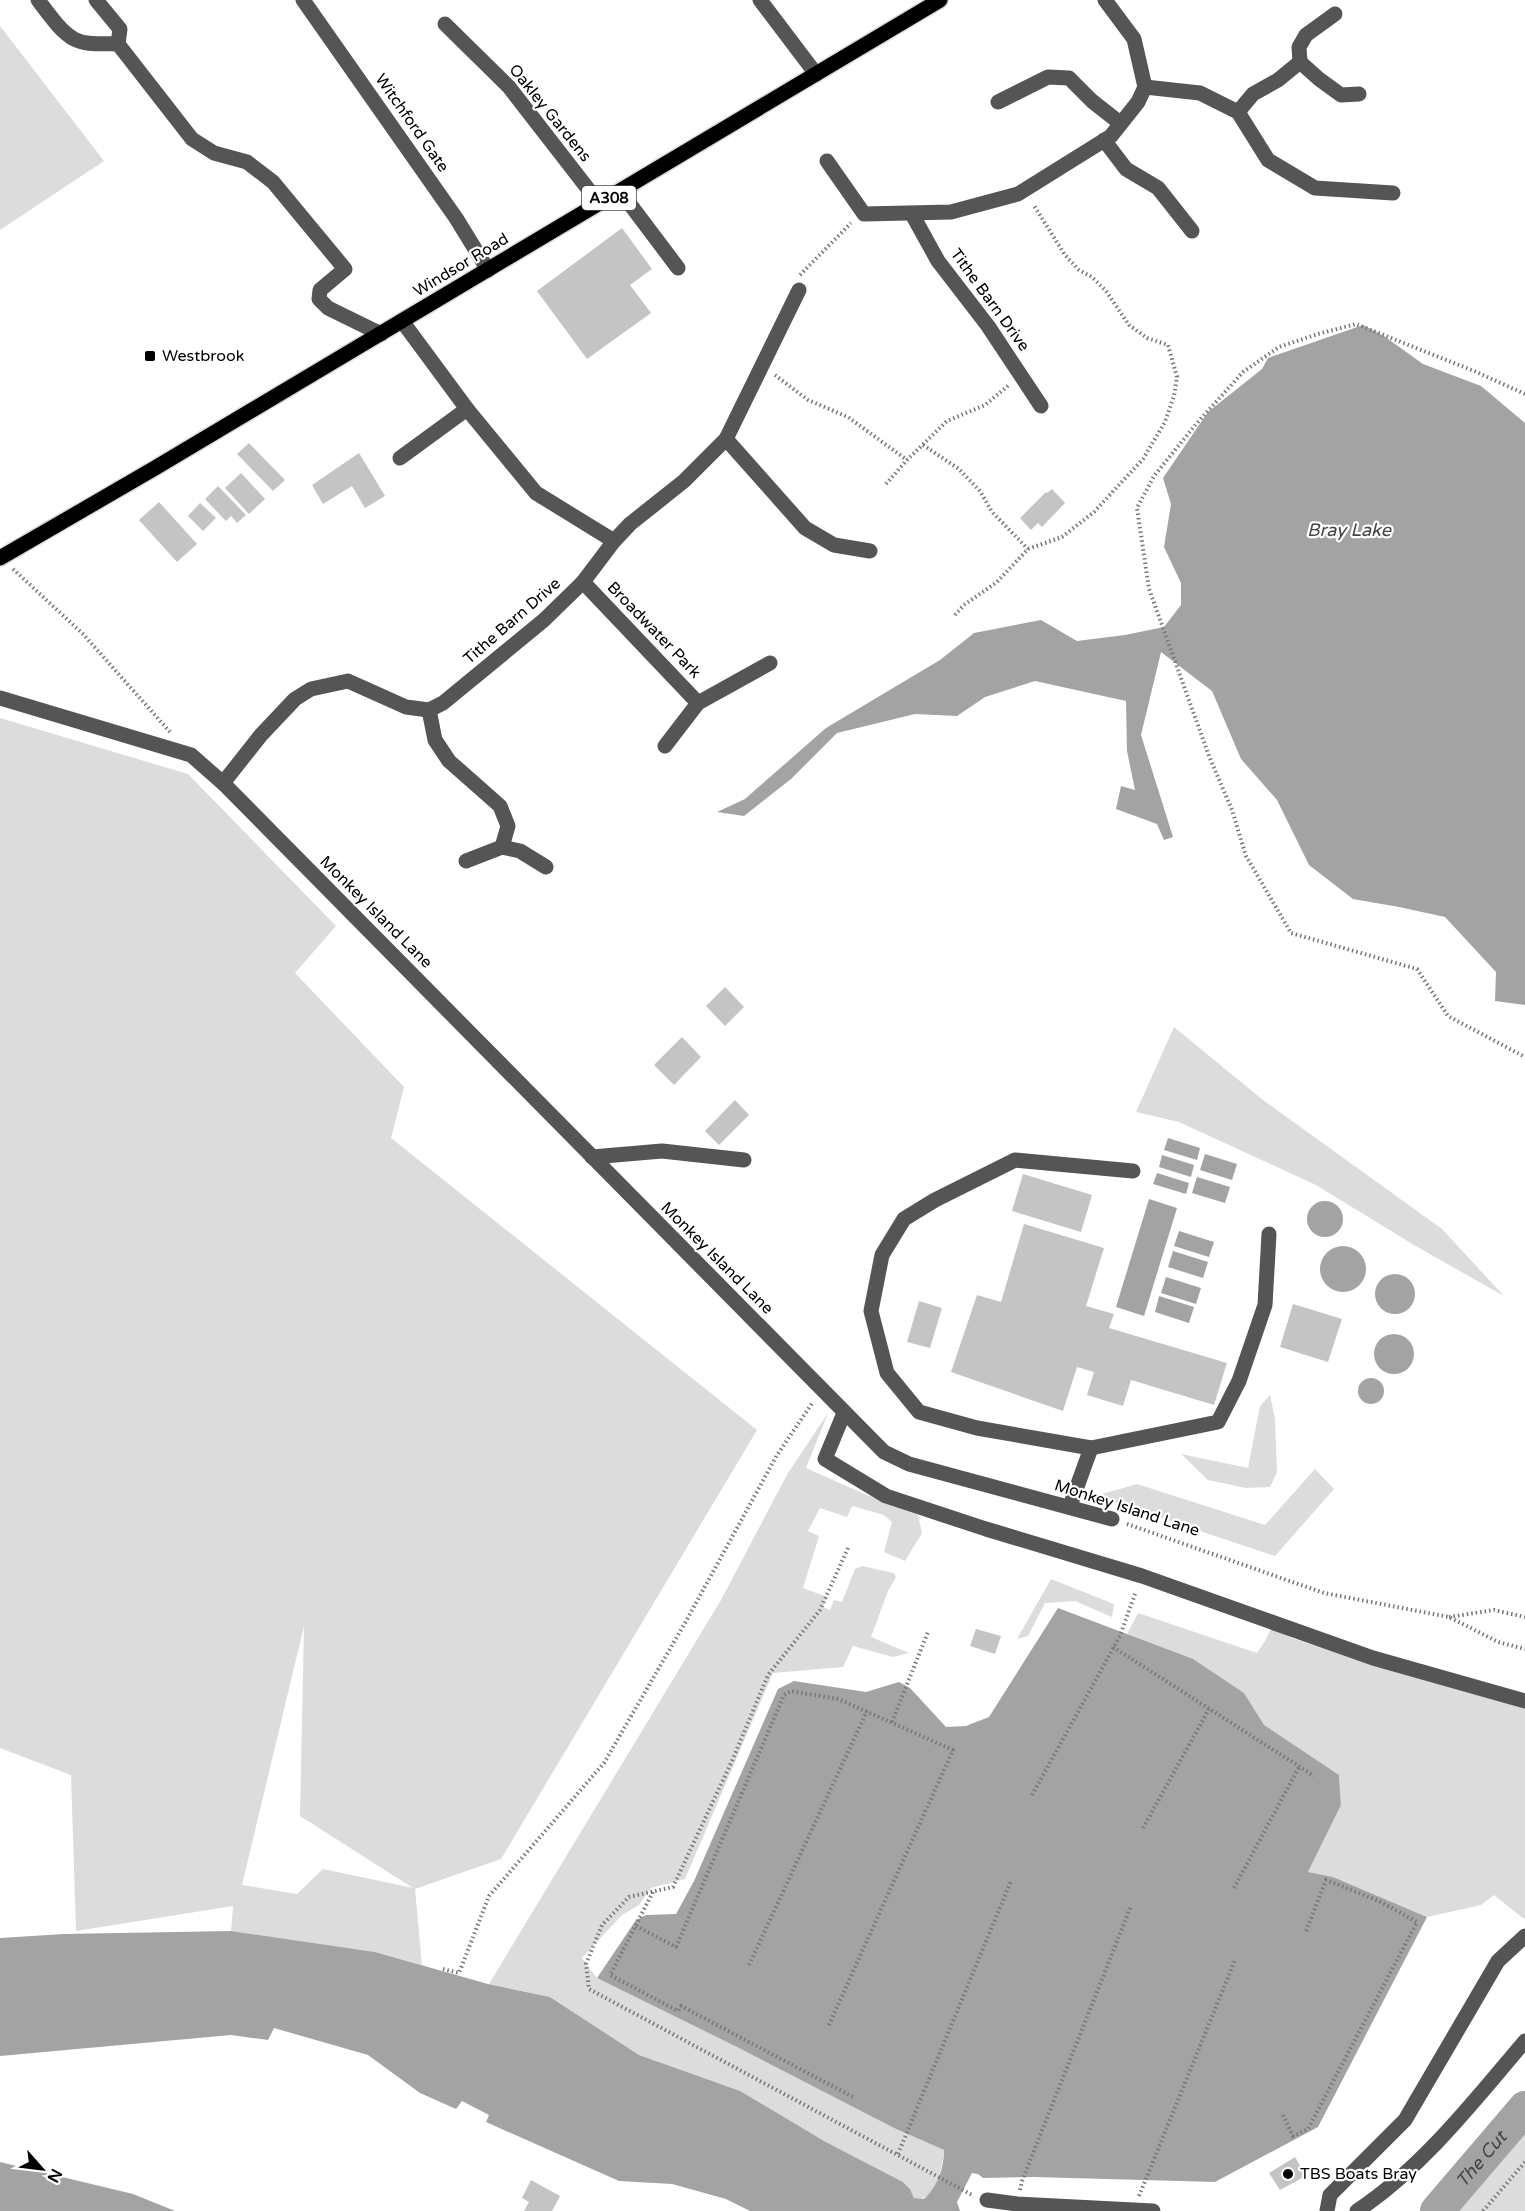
<svg xmlns="http://www.w3.org/2000/svg" width="1525" height="2211" font-family="'Varela Round',sans-serif">
<rect width="100%" height="100%" fill="#fff"/>
<!-- green -->
<g fill="#dcdcdc" fill-rule="evenodd">
<polygon points="0,26 104,161 0,230"/>
<path d="M0,718L188,774L336,926L295,973L404,1087L391,1138L757,1430L501,1859L415,1889L422,1965L375,1952L231,1931L233,1906L76,1931L71,1775L0,1748ZM304,1626L300,1816L413,1888L323,1869L297,1894L242,1885Z"/>
<polygon points="1174,1027 1263,1100 1442,1229 1504,1296 1414,1245 1316,1185 1179,1122 1136,1112"/>
<polygon points="1270,1395 1275,1419 1277,1472 1270,1487 1246,1488 1208,1480 1181,1454 1248,1468 1260,1406"/>
<path d="M828,1413L806,1468L862,1493L918,1515L922,1533L905,1561L884,1552L892,1522L884,1515L852,1506L847,1517L820,1508L808,1531L819,1536L803,1588L827,1597L823,1607L830,1610L834,1600L842,1602L855,1569L862,1566L894,1573L896,1577L888,1591L871,1637L909,1653L893,1657L853,1646L843,1667L773,1673L685,1879L651,1888L639,1905L622,1915L582,1958L597,1978L737,2047L894,2128L944,2150C943,2166 935,2205 914,2198L910,2189L903,2182L824,2141L740,2092L639,2055L550,1997L489,1984L721,1600L788,1473Z"/>
<polygon points="1315,1469 1334,1489 1275,1556 1095,1496 1137,1484 1265,1525"/>
<polygon points="1051,1579 1114,1604 1112,1617 1075,1601 1045,1603 1028,1636 1017,1639"/>
<polygon points="1138,1613 1257,1653 1265,1641 1271,1628 1294,1639 1525,1709 1525,1918 1524,1919 1494,1895 1481,1905 1427,1917 1333,1877 1308,1872 1341,1805 1339,1775 1263,1725 1244,1693 1127,1634"/>
<polygon points="1525,2132 1525,2211 1457,2211"/>
</g>
<!-- water -->
<g fill="#a3a3a3">
<polygon points="1363,325 1384,336 1423,364 1481,386 1525,423 1525,1005 1495,1001 1496,972 1445,917 1399,907 1353,899 1309,865 1277,800 1241,759 1212,691 1161,652 1141,735 1173,837 1164,840 1157,824 1116,809 1121,786 1135,790 1127,751 1126,701 1035,681 985,697 957,716 915,714 837,733 791,779 744,816 717,812 745,799 826,728 940,660 974,633 1041,620 1077,641 1125,635 1164,627 1181,605 1181,583 1164,547 1171,504 1163,478 1208,412 1262,369 1268,358"/>
<polygon points="1168,1138 1200,1148 1197,1160 1164,1150"/>
<polygon points="1205,1154 1237,1164 1232,1180 1200,1170"/>
<polygon points="1162,1155 1194,1165 1191,1177 1159,1167"/>
<polygon points="1157,1173 1189,1183 1186,1194 1153,1184"/>
<polygon points="1197,1177 1230,1187 1225,1203 1192,1193"/>
<polygon points="1149,1199 1177,1208 1144,1316 1116,1307"/>
<circle cx="1325" cy="1219" r="18"/>
<polygon points="1179,1231 1214,1242 1209,1257 1174,1246"/>
<circle cx="1343" cy="1269" r="23"/>
<polygon points="1173,1251 1208,1262 1203,1278 1168,1267"/>
<circle cx="1395" cy="1294" r="20"/>
<polygon points="1166,1277 1201,1288 1196,1304 1161,1293"/>
<polygon points="1159,1296 1194,1307 1189,1323 1155,1312"/>
<circle cx="1394" cy="1354" r="20"/>
<circle cx="1371" cy="1391" r="13"/>
<path d="M1058,1608L1193,1659L1244,1693L1264,1725L1339,1775L1341,1805L1308,1872L1333,1877L1427,1917L1318,2127L1215,2182L1034,2177L983,2178L978,2174L972,2173L957,2202L960,2211H750L726,2199L672,2184L619,2181L486,2122L489,2115L462,2101L456,2109L420,2093L368,2055L274,2028L268,2040L231,2035L0,2056V1938L64,1934L231,1931L375,1952L488,1984L550,1997L639,2055L740,2091L824,2141L903,2182L910,2189L914,2198L924,2199C938,2186 944,2168 944,2150L894,2128L737,2047L597,1978L636,1920L646,1915L676,1914L694,1881L778,1689L794,1681L866,1692L899,1682L910,1688L946,1727L966,1726L989,1717Z"/>
<polygon points="0,2162 133,2194 175,2211 0,2211"/>
</g>
<g fill="none" stroke-linecap="round" stroke-linejoin="round">
<!-- river -->
<path stroke="#a3a3a3" stroke-width="34" id="s1" d="M1437,2211L1525,2108"/>
</g>
<!-- building -->
<g fill="#c4c4c4">
<polygon points="622,228 652,269 630,285 651,313 587,359 537,291"/>
<polygon points="249,443 285,480 273,491 237,454"/>
<polygon points="359,453 385,496 365,508 352,486 323,504 312,485"/>
<polygon points="241,473 265,499 249,514 225,488"/>
<polygon points="218,486 246,515 237,523 231,516 226,521 205,499"/>
<polygon points="1052,489 1065,503 1042,527 1038,523 1031,530 1020,518 1046,492 1047,493"/>
<polygon points="159,502 197,544 177,562 139,520"/>
<polygon points="200,503 216,518 203,531 188,516"/>
<polygon points="725,987 744,1007 725,1026 706,1006"/>
<polygon points="682,1037 701,1057 674,1085 654,1065"/>
<polygon points="735,1100 749,1115 719,1145 705,1131"/>
<polygon points="1023,1174 1092,1195 1081,1232 1012,1211"/>
<polygon points="1024,1224 1104,1248 1086,1306 1114,1314 1109,1328 1227,1363 1214,1405 1131,1380 1123,1406 1087,1395 1094,1372 1077,1367 1063,1411 951,1372 977,1295 1001,1302"/>
<polygon points="919,1301 942,1308 930,1348 907,1342"/>
<polygon points="1293,1304 1342,1319 1328,1362 1280,1347"/>
<polygon points="976,1629 1001,1636 995,1654 970,1646"/>
<polygon points="1295,2157 1306,2176 1280,2190 1269,2173"/>
<polygon points="531,2180 560,2196 552,2211 524,2211 529,2202 522,2198"/>
</g>
<g fill="none" stroke-linecap="round" stroke-linejoin="round">
<defs>
<polyline id="major" points="0,558 155,468 940,0"/>
</defs>
<!-- major casing -->
<use href="#major" stroke="#dbdbdb" stroke-width="18"/>
<!-- path -->
<g stroke="#777" stroke-width="4" stroke-dasharray="1.5 3" stroke-linecap="butt">
<polyline points="800,275 851,223"/>
<polyline points="775,375 808,400 848,417 907,460"/>
<polyline points="1525,394 1474,371 1356,324 1318,334 1279,347 1243,372 1197,423 1154,476 1137,508 1149,589 1209,756 1232,810 1246,856 1291,933 1417,969 1448,1016 1525,1057"/>
<polyline points="923,445 959,469 980,491 992,512 1028,549"/>
<polyline points="886,484 907,460 947,421 985,405 1009,385"/>
<polyline points="13,569 83,634 170,732"/>
<polyline points="955,615 964,605 997,582 1028,549 1062,537 1094,512 1143,459 1165,422 1174,396 1177,377 1168,345 1147,338 1129,325 1106,291 1092,277 1079,270 1065,255 1033,204"/>
<polyline points="1127,1524 1324,1593 1449,1617 1498,1642 1525,1649"/>
<polyline points="848,1548 820,1610 768,1675 732,1761 673,1887 629,1897 602,1925 586,1964 589,1989 972,2195"/>
<polyline points="1449,1617 1494,1610 1525,1617"/>
<polyline points="1113,1647 1314,1776"/>
<polyline points="892,1722 928,1632"/>
<polyline points="1032,1795 1120,1636 1136,1591"/>
<polyline points="1143,1828 1209,1709"/>
<polyline points="1234,1888 1299,1767"/>
<polyline points="653,1892 610,1975 678,2011 681,2006 855,2098"/>
<polyline points="636,1926 680,1949"/>
<polyline points="676,1947 784,1695 791,1691 838,1699 953,1750 828,2027"/>
<polyline points="749,1965 867,1711"/>
<polyline points="443,1969 459,1973 489,1896 604,1763 685,1623 777,1455 813,1402"/>
<polyline points="1283,2115 1293,2136 1308,2129 1417,1922 1379,1901 1326,1880 1306,1931"/>
<polyline points="898,2154 1011,1881"/>
<polyline points="1020,2190 1022,2181 1131,1906"/>
<polyline points="1139,2196 1235,1960"/>
<polyline points="1483,2211 1525,2162"/>
</g>
<!-- minor -->
<g stroke="#555" stroke-width="15">
<path d="M38,0C48,13 60,31 74,39C87,46 104,43 118,44L192,139L214,153L247,162L273,182L345,269L320,290L319,299L328,308L381,334"/>
<polyline points="96,0 120,29 118,44"/>
<polyline points="303,0 456,218 488,270"/>
<polyline points="760,0 816,74"/>
<polyline points="445,24 509,87 599,203"/>
<polyline points="1300,62 1299,47 1306,35 1335,14"/>
<polyline points="1145,87 1200,93 1238,112 1268,160 1315,188 1393,193"/>
<polyline points="998,102 1048,77 1069,78 1092,101 1120,123"/>
<polyline points="1238,112 1253,94 1278,80 1300,62 1319,79 1341,95 1359,94"/>
<polyline points="1104,140 1126,169 1158,188 1192,231"/>
<polyline points="827,161 864,214 951,212 1018,194 1111,136 1138,102 1145,87 1134,39 1105,0"/>
<polyline points="620,191 678,268"/>
<polyline points="912,214 938,261 988,326 1041,406"/>
<polyline points="402,321 467,409 536,493 614,541"/>
<polyline points="726,439 805,528 834,545 870,551"/>
<polyline points="400,458 467,409"/>
<polyline points="583,582 698,703"/>
<polyline points="0,698 191,755 223,783 884,1452 909,1464 1112,1519"/>
<polyline points="429,710 435,740 449,761 500,806 508,826 502,847"/>
<polyline points="665,746 698,703 770,663"/>
<polyline points="223,783 261,735 295,699 311,689 348,681 406,707 429,710 443,703 544,620 583,582 614,541 630,524 684,481 726,439 799,290"/>
<polyline points="466,861 502,847 520,851 546,867"/>
<polyline points="592,1157 662,1151 744,1160"/>
<polyline points="844,1413 825,1459 886,1496 986,1529 1142,1576 1373,1658 1525,1701"/>
<polyline points="1091,1448 1218,1422 1239,1381 1265,1305 1269,1234"/>
<polyline points="1070,1506 1091,1448 977,1428 919,1412 887,1373 871,1311 882,1255 904,1219 935,1200 1015,1160 1133,1171"/>
<polyline points="987,2200 1017,2204 1153,2211"/>
<polyline points="1327,2211 1330,2195 1405,2120 1498,1961 1525,1936"/>
<path d="M1357,2211C1423,2167 1474,2101 1525,2041"/>
</g>
<!-- major -->
<use href="#major" stroke="#000" stroke-width="15"/>
</g>
<!-- markers -->
<g fill="#000" stroke="#fff" stroke-width="2">
<rect x="144" y="350" width="12" height="12" rx="3"/>
<circle cx="1288" cy="2174" r="6"/>
</g>
<g text-anchor="middle" dominant-baseline="central" stroke-width="4.5" stroke-linejoin="round" paint-order="stroke">
<!-- shield labels -->
<rect fill="#fff" stroke="#4c4c4c" stroke-width="1.5" x="582" y="186" width="54" height="24" rx="4.5"/>
<g font-size="15" font-weight="bold" fill="#000">
<text x="609" y="198">A308</text>
</g>
<!-- street labels -->
<g font-size="16" fill="#000" stroke="#fff">
<text transform="translate(550 113) rotate(51)">Oakley Gardens</text>
<text transform="translate(412 123) rotate(55)">Witchford Gate</text>
<text transform="translate(461 265) rotate(-31)">Windsor Road</text>
<text transform="translate(990 300) rotate(54)">Tithe Barn Drive</text>
<text transform="translate(512 621) rotate(-41)">Tithe Barn Drive</text>
<text transform="translate(654 630) rotate(46)">Broadwater Park</text>
<text transform="translate(376 912) rotate(45)">Monkey Island Lane</text>
<text transform="translate(717 1258) rotate(45)">Monkey Island Lane</text>
<text transform="translate(1127 1508) rotate(18)">Monkey Island Lane</text>
</g>
<!-- poi labels -->
<g font-size="16" fill="#000" stroke="#fff" text-anchor="start">
<text x="162" y="356">Westbrook</text>
<text x="1300" y="2174">TBS Boats Bray</text>
</g>
<!-- water labels -->
<g font-size="18" font-style="italic" fill="#444" stroke="#fff">
<text x="1349" y="530">Bray Lake</text>
<text stroke="none"><textPath href="#s1" startOffset="68">The Cut</textPath></text>
</g>
</g>
<!-- north arrow -->
<g transform="translate(42 2169) rotate(118)" stroke="#ffffff" stroke-width="4.5" paint-order="stroke">
<path d="M0-4.5L10 22L0 15L-10 22Z" fill="#000000"/>
<text y="-9" font-size="16" font-weight="bold" text-anchor="middle" fill="#000000">N</text>
</g>
</svg>
